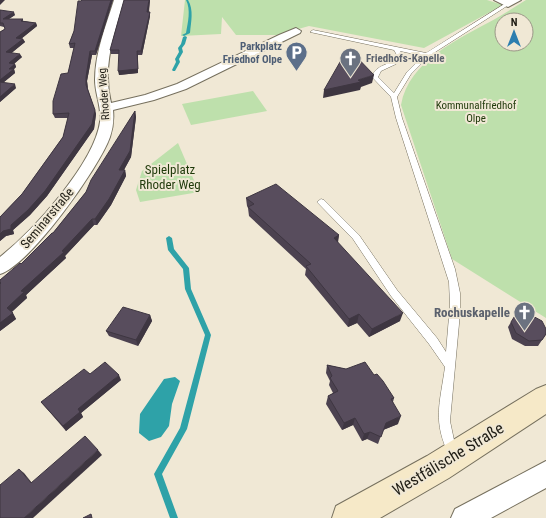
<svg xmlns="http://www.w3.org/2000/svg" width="546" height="518" font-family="'Roboto Condensed',sans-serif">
<rect width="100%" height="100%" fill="#f0e8d5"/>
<!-- green -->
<g fill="#bee0ac" fill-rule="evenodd">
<polygon points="185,0 487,0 503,5 424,48 309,26 277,35 236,35 222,17 221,34 181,36"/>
<path d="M526,0H546V318L452,259L401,105C409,60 459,39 495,19C506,13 516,6 526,0ZM502,20H526V44H502Z"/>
<polygon points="253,91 267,111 191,125 182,104"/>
<polygon points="178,143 199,192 140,202 136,190 142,171"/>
</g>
<!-- water -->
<polygon fill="#2ea2a8" points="175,377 180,381 172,404 169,426 161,437 149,441 139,433 140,414 164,379"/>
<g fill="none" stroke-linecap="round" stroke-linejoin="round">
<!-- stream -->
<g fill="#2ea2a8" fill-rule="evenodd">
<path d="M186,0H188C194,10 191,22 190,33L184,36L182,35L186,33C188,22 191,10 186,0Z"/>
<polygon points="185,36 187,37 185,44 182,48 183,52 179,59 180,62 175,71 173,71 172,70 176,62 175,59 179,52 178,48 181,44 183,37"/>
<polygon points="169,236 172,238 174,249 189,268 191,289 211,335 187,429 162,474 178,518 170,518 154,474 180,428 205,335 185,289 183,269 168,250 166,238"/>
</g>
<defs>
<path id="lane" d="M506,3L510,4L429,56L411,74L397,97L402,118L455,269L460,293V313L450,421L454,440L460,453L458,457L454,459L450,457C432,421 440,404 445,367L429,344L391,296L353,239L317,202L321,199L324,200L359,235L397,290L437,338L446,352L450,305L449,282L396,118L391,97L372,77C376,64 389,66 398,57L394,50L310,32L313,30L426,53ZM400,51L423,56L407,72L394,93L378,77L381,71L396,64L403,58L404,57Z"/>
<g id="street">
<path d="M114,0H124C114,36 102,65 111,103L145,95L177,84L279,35L296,28L301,31L300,33L186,89L154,100L113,110C114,120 113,128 110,137C99,168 30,265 0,274V257C33,231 94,164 100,122C102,108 95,94 95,80C95,52 106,26 114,0Z"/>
<polygon points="494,0 521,0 508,7"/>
<polygon points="546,461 546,488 491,518 451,518 455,509"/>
</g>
<polygon id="secondary" points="546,385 546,414 449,478 380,518 332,518 336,506 427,456 536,389"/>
</defs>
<!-- lane casing -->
<use href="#lane" stroke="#76705e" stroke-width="1"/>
<!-- street casing -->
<use href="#street" stroke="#76705e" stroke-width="2"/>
<!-- secondary casing -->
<use href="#secondary" stroke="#76705e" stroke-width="2"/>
<!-- lane -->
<use href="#lane" fill="#fff" fill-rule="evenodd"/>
<!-- street -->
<use href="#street" fill="#fff" fill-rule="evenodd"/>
<!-- secondary -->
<use href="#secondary" fill="#f6e9c8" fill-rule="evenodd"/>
</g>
<!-- wall -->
<g fill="#4c4250">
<polygon points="82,0 113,0 96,55 92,55 87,81 88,89 96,114 94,129 47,196 30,215 13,230 14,234 6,236 0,241 0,217 22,194 63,137 68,118 55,118 53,114 68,73 74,48 70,48 69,44 74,31"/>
<polygon points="150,0 149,12 150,12 150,16 142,55 138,55 138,73 119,75 119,54 111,54 110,50"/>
<polygon points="0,10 15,15 9,19 23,19 23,21 36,23 37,26 21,39 23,39 25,42 11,53 22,57 14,64 15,64 16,67 14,69 15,73 3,83 16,88 0,102 0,32 5,29 4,27 0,26"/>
<polygon points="135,111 136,117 131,157 124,170 125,170 126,176 111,205 97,225 94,225 65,256 66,258 26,295 27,298 12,312 16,319 0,331 0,280 21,264 53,233 86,192"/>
<polygon points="246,198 339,235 338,243 400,321 369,337 357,323 348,327 305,275 306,269 249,216 248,208 247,206"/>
<polygon points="150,315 152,321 138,346 109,336 106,331"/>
<polygon points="511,322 546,334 538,346 525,346 512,339 508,327"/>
<polygon points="327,365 374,375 394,398 393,402 398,424 383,430 378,444 367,439 362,441 353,425 342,430 326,404 328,396 333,393 329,385 330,381 326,373"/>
<polygon points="90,374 121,380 81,413 83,417 66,431 41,402"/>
</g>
<!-- shaded-wall -->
<g fill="#3e3641">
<polygon points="0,0 5,0 0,5"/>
<polygon points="111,0 113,0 96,55 95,51"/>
<polygon points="149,0 150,0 148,16 147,12"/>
<polygon points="14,12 15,15 4,22 3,19"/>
<polygon points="150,12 150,16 142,55 141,51"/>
<polygon points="36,23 37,26 17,42 16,38"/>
<polygon points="23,39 25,42 8,56 6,52"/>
<polygon points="90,51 92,55 87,81 88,89 86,85 86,77"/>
<polygon points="137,51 138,55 138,73 119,75 118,71"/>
<polygon points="20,54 22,57 10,67 9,63"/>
<polygon points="15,64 16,67 14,69 15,73 0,85 0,80 9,69"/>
<polygon points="374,75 372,83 361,87 360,90 323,98 324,90"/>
<polygon points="15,84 16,88 0,102 0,97"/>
<polygon points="95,110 96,114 94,129 47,196 30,215 13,230 14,234 6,236 0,241 0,234 11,225"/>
<polygon points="135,111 136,117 131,157 121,175 119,170"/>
<polygon points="125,170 126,176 111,205 97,225 95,219"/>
<polygon points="92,219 94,225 65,256 66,258 26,295 27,298 10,313 7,308 21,291 62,251"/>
<polygon points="339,235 337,244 334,238"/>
<polygon points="13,313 16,319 0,331 0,323"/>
<polygon points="403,313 400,321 369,337 372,329"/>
<polygon points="359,314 357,323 348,327 349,319"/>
<polygon points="150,315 152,321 138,346 136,340"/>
<polygon points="119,375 121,380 81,413 83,417 66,431 63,426 78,409"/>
<polygon points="401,416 398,424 383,430 386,423"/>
<polygon points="355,418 353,425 342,430 344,423"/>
<polygon points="370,432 367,439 362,441 364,434"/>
<polygon points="98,450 102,455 33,518 24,518"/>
<polygon points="19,469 24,473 36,488 31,483"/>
</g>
<!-- building -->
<g fill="#584d5d" stroke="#3e3641">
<polygon points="82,0 111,0 95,51 90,51 86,77 86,85 95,110 92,124 45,191 28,210 11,225 11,229 3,231 0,234 0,217 22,194 63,137 69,113 53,114 53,101 61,74 68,73 75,43 69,44 74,31 78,1 81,1"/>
<polygon points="124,0 149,0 147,12 150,12 141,51 137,51 138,69 118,71 119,50 110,50"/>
<polygon points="0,10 14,12 3,19 23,19 21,21 36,23 16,38 23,39 6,52 20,54 9,63 15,64 9,69 14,69 0,80 0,32 5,29 3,23 0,23"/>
<polygon points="348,48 374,75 358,80 361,82 324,90"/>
<polygon points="0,82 15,84 0,97"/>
<polygon points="135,111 130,151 119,170 125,170 109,199 95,219 92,219 62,251 64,252 21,291 24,292 7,308 13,313 0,323 0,284 1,283 0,282 0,280 20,263 21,264 52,233 53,233 86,192 91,180"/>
<polygon points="276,184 339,235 334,238 403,313 372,329 359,314 349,319 306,266 311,264 248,207 254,204 246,198"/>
<polygon points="123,307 150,315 136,340 106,331"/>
<polygon points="516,314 529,314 542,321 546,329 546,334 542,340 529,341 516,333 511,322"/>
<polygon points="105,362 119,375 78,409 80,412 63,426 41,402 84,369 90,374"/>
<polygon points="365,362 374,375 377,374 383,381 394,398 391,399 401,416 386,423 381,437 370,432 364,434 355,418 344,423 328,396 338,391 330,378 332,376 327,365 346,369"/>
<polygon points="85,436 98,450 24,518 0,518 0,485 19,469 31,483"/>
<polygon points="91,514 92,518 83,518"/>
</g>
<!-- icons -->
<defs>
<symbol id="parking-pin" viewBox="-11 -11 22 30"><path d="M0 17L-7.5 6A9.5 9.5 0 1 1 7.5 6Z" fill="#5c6f8a" stroke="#f0e8d5"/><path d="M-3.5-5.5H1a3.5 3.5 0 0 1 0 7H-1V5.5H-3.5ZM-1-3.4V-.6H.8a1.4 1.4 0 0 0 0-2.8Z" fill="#fff"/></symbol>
<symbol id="church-pin" viewBox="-11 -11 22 30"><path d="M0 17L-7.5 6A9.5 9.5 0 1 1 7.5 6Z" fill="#6b7280" stroke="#f0e8d5"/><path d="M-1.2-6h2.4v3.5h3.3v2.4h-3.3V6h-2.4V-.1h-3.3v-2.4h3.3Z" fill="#fff"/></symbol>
</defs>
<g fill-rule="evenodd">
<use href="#parking-pin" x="284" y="40" width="25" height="34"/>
<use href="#church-pin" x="338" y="46" width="25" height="34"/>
<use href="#church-pin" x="512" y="300" width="25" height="34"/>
</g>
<g text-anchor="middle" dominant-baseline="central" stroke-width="4" stroke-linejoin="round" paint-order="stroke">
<!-- far-service labels -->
<g font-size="11" font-weight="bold" fill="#4e5e75" stroke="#f0e8d5" text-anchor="end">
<text x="282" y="46">Parkplatz<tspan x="282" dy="13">Friedhof Olpe</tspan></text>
</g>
<!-- far-worship labels -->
<g font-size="11" font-weight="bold" fill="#5b616d" stroke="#f0e8d5" text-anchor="start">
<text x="366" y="58">Friedhofs-Kapelle</text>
</g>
<!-- far-street labels -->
<g font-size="11" fill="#1f1d15" stroke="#f0e8d5">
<text transform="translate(104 94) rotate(-94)">Rhoder Weg</text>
</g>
<!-- far-park labels -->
<g font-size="11" fill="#1f390a" stroke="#f0e8d5">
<text x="476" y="105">Kommunalfriedhof<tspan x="476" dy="13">Olpe</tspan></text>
</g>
<!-- park labels -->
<g font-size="13" fill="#1f390a" stroke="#f0e8d5">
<text x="170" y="169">Spielplatz<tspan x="170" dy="15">Rhoder Weg</tspan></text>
</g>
<!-- street labels -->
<g font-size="13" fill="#1f1d15" stroke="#f0e8d5">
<text transform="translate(47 218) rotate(-50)">Seminarstraße</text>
</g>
<!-- worship labels -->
<g font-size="13" font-weight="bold" fill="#5b616d" stroke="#f0e8d5" text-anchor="end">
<text x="510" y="312">Rochuskapelle</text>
</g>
<!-- near-street labels -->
<g font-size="16" fill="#1f1d15" stroke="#f0e8d5">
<text transform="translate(448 459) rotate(-31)">Westfälische Straße</text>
</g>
</g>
<!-- north arrow -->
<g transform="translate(514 32)"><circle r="19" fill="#f0e8d5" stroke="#9c9788"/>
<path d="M0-3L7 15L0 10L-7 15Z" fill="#2c7eaf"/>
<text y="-6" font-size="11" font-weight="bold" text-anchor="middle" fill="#1f1d15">N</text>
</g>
</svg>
